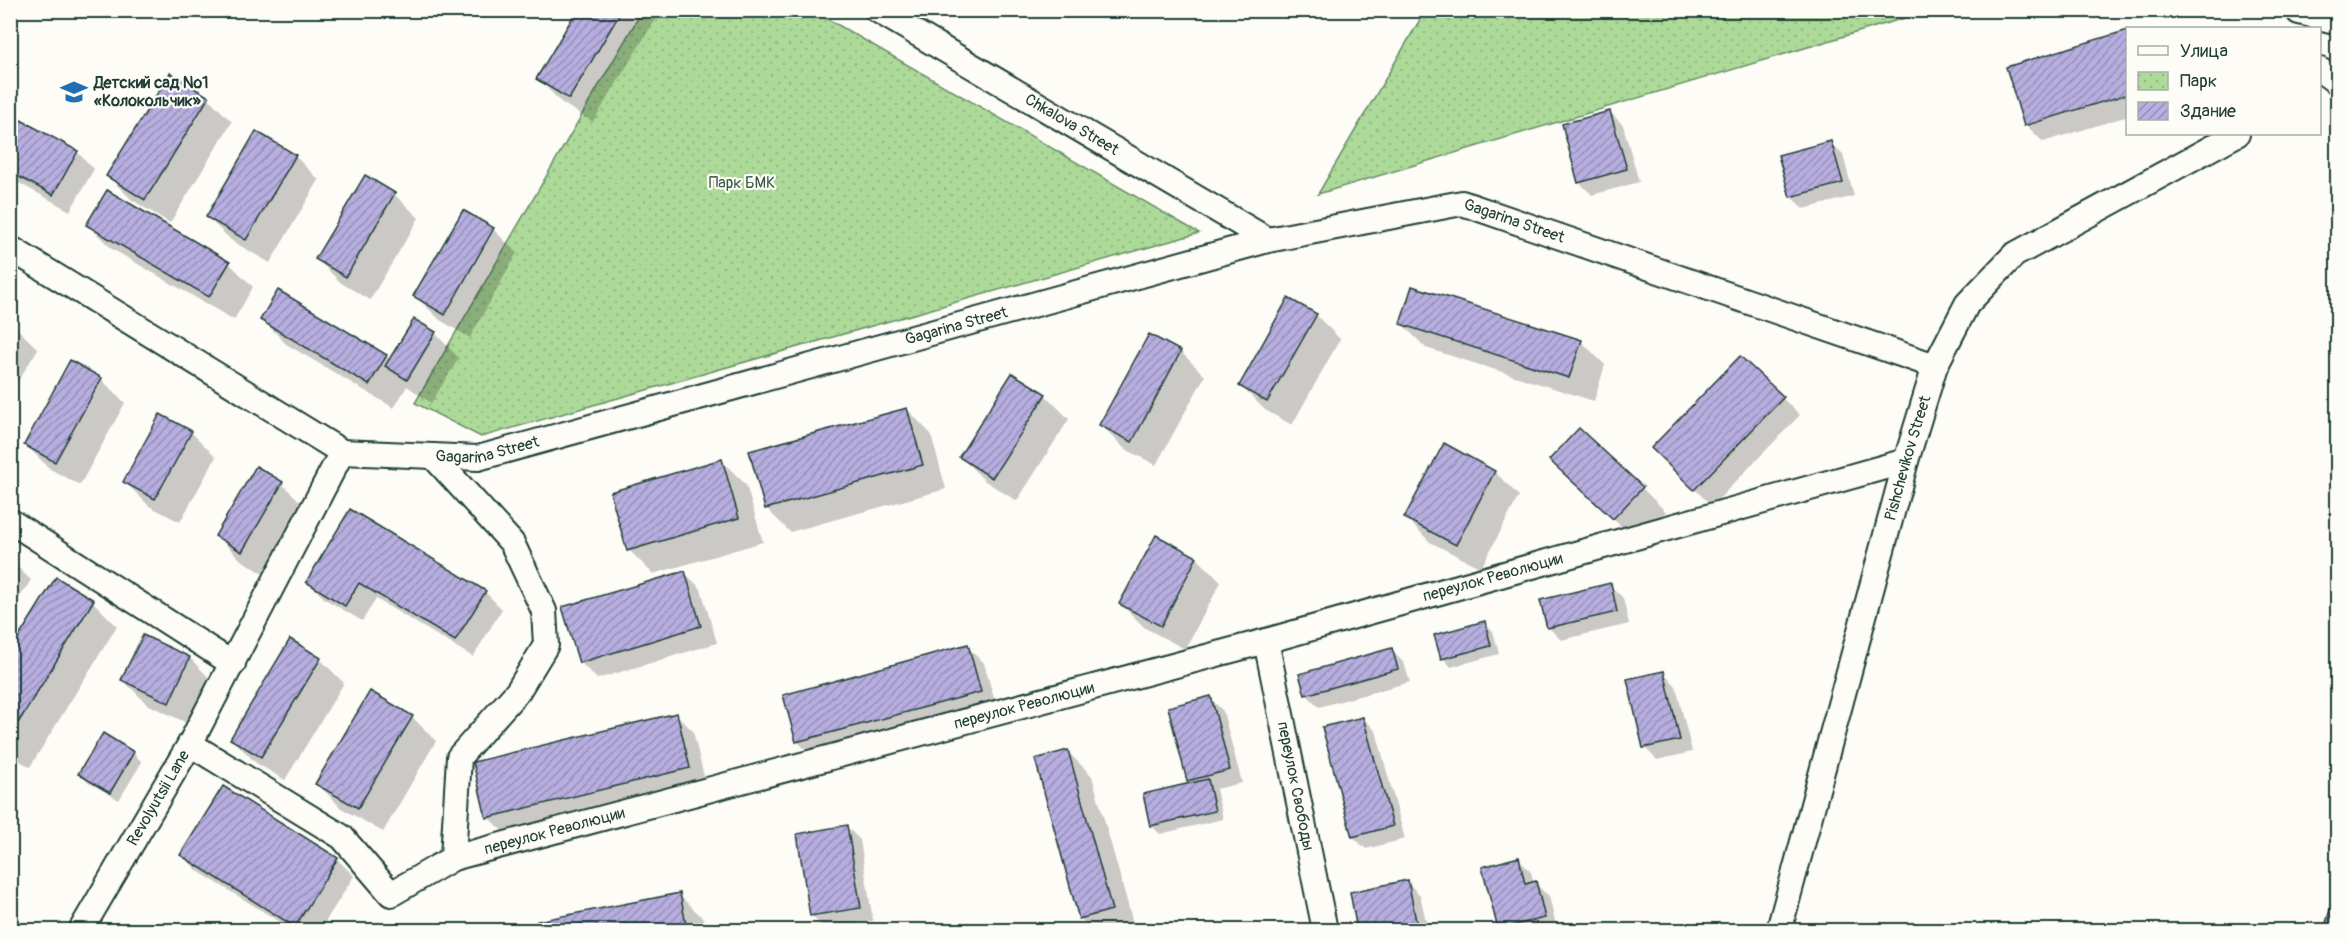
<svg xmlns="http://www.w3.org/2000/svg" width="2348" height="941" font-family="Pangolin,sans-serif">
<defs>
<pattern id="park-dots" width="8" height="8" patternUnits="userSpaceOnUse" patternTransform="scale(1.5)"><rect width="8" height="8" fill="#adda99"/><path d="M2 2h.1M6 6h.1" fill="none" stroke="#94bc84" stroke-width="1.8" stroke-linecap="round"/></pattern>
<pattern id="building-hatch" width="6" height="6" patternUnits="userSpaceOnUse" patternTransform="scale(1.5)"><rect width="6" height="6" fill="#b7aedf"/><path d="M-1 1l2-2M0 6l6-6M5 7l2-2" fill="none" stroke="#948fb6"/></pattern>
</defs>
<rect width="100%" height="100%" fill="#fdfcf7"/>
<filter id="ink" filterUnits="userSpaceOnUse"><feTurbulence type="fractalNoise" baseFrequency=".0167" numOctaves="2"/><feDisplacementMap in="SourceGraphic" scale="12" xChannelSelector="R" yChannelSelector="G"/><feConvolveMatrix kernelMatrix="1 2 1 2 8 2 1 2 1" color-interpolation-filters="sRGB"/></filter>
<g filter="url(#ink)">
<!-- park -->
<g fill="url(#park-dots)" stroke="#668c66" stroke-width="1.5">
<polygon points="642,11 814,11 1199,233 481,437 415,403"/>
<polygon points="1425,11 1425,10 1928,11 1318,194"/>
</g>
<!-- shadow -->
<g fill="#0003">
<polygon points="579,10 661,10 593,122 562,103 538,79"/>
<polygon points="2128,31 2128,116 2043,142 2026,125"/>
<polygon points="208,98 232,122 170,223 132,200 108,176"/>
<polygon points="1610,112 1623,125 1639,182 1592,195 1579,182"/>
<polygon points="10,115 77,152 94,169 70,211 10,178"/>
<polygon points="1830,143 1843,155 1854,196 1804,209 1791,197"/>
<polygon points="295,156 319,180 270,263 232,241 207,217"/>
<polygon points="394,194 419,218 370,300 341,283 317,259"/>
<polygon points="88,225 229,263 253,287 234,320 112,249"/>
<polygon points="493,229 517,253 470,338 440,320 415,296"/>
<polygon points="1316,315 1340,339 1292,425 1265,410 1241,386"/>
<polygon points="262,319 386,356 391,360 435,333 459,358 431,403 407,386 394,408 286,344"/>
<polygon points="10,322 38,349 10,394"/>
<polygon points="1402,324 1581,341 1605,365 1594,401 1426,348"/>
<polygon points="1150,336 1181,352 1205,376 1156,465 1125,449 1101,425"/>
<polygon points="1740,358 1800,415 1712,506 1670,465"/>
<polygon points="101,379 125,403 80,485 50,469 26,445"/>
<polygon points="1045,395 1069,419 1017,501 985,481 961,457"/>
<polygon points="907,409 931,434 946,489 790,532 766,508"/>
<polygon points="161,416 191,432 216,457 180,522 149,506 125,482"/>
<polygon points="1445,445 1495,472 1519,496 1481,568 1430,542 1406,518"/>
<polygon points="722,461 746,485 763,542 653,574 629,550"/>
<polygon points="257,468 282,484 307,508 266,575 241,560 216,535"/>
<polygon points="1575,484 1642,488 1666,512 1638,542"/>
<polygon points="351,511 485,592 502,609 473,657 376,599 362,621 325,599 308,582"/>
<polygon points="1156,537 1197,558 1221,582 1185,649 1145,628 1121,604"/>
<polygon points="10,560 31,580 10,612"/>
<polygon points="684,572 701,589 717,643 597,679 580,662"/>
<polygon points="1610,585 1623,598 1629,624 1561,640 1548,627"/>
<polygon points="93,602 117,626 30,767 10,755 10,654"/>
<polygon points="1484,623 1493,631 1499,654 1451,667 1443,658"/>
<polygon points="144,637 190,658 214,683 193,726 147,704 123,680"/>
<polygon points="967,646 984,663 997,709 814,758 797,741"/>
<polygon points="1391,650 1404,663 1410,682 1319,707 1306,694"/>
<polygon points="320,659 344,683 285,780 256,763 232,739"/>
<polygon points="1664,673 1676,686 1692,752 1657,760 1644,747"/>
<polygon points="1210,698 1223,711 1242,783 1216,789 1223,819 1160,834 1151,825 1193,784 1188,780"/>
<polygon points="676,714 693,731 706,785 505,834 488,817"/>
<polygon points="412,717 436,741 383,832 341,808 317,783"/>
<polygon points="1363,718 1376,731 1405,839 1366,849 1353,837"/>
<polygon points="103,735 133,753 142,762 119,800 88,782 80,773"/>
<polygon points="1068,752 1092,776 1135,930 1092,930 1080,918"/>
<polygon points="847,827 860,840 873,921 824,928 812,916"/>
<polygon points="182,855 337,859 354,876 320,930 293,930 199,872"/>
<polygon points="1518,859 1531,872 1534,883 1549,896 1557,930 1499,929 1484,868"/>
<polygon points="1407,882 1420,895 1428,930 1359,930 1351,893"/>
<polygon points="679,895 704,919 706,930 540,930 538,922"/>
</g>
<!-- building -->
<g fill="url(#building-hatch)" stroke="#1f3d34" stroke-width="1.5">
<polygon points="577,10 622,10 569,99 536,79"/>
<polygon points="2128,30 2128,94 2024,126 2006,67"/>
<polygon points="170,73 209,97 145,200 106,176"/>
<polygon points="1610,111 1627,169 1578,183 1562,124"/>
<polygon points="10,114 78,151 53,195 10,172"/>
<polygon points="256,131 296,155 246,240 206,217"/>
<polygon points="1831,141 1843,183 1790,197 1778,155"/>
<polygon points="365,175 395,193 346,277 315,259"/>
<polygon points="107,190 230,262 209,297 86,225"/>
<polygon points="463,210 494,228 445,315 413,296"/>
<polygon points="1412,286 1582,340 1569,378 1400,324"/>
<polygon points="278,290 387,355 369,385 260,320"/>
<polygon points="1288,298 1317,314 1267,402 1239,386"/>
<polygon points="414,319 436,332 407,380 385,366"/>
<polygon points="1149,334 1181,351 1132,442 1099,425"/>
<polygon points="1740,356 1784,397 1694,490 1651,448"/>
<polygon points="70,360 102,378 55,462 24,445"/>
<polygon points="1012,373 1046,394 992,478 959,457"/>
<polygon points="907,408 923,465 765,509 749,451"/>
<polygon points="160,414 192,431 155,499 123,482"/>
<polygon points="1579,428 1643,487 1613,519 1549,460"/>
<polygon points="1444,443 1495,471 1456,545 1404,518"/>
<polygon points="722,459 739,518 627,551 610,492"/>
<polygon points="256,466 283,482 242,552 215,536"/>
<polygon points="350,509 486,591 455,641 359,583 345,606 306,582"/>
<polygon points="1156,535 1197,557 1161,626 1119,604"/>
<polygon points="685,571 701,626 579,663 562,607"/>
<polygon points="56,577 94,600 10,736 10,651"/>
<polygon points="1611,583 1617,612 1547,628 1540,600"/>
<polygon points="1485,621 1491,646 1441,659 1434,635"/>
<polygon points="143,635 190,657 169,703 121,680"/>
<polygon points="290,639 321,658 261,757 230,739"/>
<polygon points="968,644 981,692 796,742 783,695"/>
<polygon points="1392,648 1398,669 1305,695 1299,674"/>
<polygon points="1664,671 1680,740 1643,748 1627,679"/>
<polygon points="370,691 413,716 358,808 315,784"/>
<polygon points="1211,696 1230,770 1187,781 1168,707"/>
<polygon points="677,713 690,768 486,818 473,762"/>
<polygon points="1363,717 1393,826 1352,837 1322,727"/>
<polygon points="103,733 134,752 110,793 78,774"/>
<polygon points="1068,750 1112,910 1079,919 1035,759"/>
<polygon points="1208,779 1215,811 1150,826 1143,794"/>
<polygon points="223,786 338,858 295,927 180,855"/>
<polygon points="847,825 861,908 810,916 797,834"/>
<polygon points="1519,857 1525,884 1536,881 1545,918 1498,929 1482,867"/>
<polygon points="1408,880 1417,926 1394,930 1357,930 1350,892"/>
<polygon points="2338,882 2338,930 2324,930"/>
<polygon points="680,893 687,930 538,930 537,921"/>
</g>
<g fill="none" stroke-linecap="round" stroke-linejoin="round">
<defs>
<g id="minor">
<path id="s1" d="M877,10L1268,240"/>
<polyline points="2299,12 2338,22"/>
<polyline points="2320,70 2338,83"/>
<path id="s2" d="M10,248L342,452L478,458L1268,240L1462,203L1935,366"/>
<polyline points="433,456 512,543 544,611 546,645 518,691 459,757 453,858"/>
<polyline points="10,521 233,664"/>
<path id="s3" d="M1266,641L1325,930"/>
<path id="s4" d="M190,744L342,837L391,894L453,858L1266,641L1906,461"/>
<path id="s5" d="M81,930L190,744L342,452"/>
<path id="s6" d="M1779,930L1906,461L1935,366L1967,304L2014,255L2237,134"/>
</g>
</defs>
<!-- minor casing -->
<use href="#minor" stroke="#1f3d34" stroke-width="28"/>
<!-- minor -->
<use href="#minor" stroke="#fdfcf7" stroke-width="24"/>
</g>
</g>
<!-- icons -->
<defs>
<symbol id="school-bare" viewBox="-9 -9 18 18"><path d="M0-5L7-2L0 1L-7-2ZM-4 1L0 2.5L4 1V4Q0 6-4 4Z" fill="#1f6fb2" stroke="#fdfcf7" stroke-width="2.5" paint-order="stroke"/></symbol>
</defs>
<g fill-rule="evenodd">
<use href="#school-bare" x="55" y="73" width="38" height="38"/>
</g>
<g text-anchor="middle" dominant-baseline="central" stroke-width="4.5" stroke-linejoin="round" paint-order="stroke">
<!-- poi labels -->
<g font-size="16" font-weight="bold" fill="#1f3d34" stroke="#fdfcf7" text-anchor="start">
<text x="94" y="83">Детский сад №1<tspan x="94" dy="18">«Колокольчик»</tspan></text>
</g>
<!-- street labels -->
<g font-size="16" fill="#1f3d34" stroke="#fdfcf7">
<text stroke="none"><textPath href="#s1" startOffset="226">Chkalova Street</textPath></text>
<text stroke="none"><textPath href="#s2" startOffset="1598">Gagarina Street</textPath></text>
<text stroke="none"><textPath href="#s2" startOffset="1022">Gagarina Street</textPath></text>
<text stroke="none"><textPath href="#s2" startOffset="536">Gagarina Street</textPath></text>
<text stroke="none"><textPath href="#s6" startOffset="489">Pishchevikov Street</textPath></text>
<text stroke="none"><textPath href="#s4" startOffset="1402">переулок Революции</textPath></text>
<text stroke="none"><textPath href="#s4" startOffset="916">переулок Революции</textPath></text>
<text stroke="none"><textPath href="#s3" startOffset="148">переулок Свободы</textPath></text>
<text stroke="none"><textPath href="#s5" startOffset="153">Revolyutsii Lane</textPath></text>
<text stroke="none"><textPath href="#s4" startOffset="430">переулок Революции</textPath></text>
</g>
<!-- park labels -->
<g font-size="16" fill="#3b5c48" stroke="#fdfcf7">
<text x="742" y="183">Парк БМК</text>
</g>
</g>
<!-- margin -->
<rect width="2348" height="941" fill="none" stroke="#fdfcf7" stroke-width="36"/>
<rect x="18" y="18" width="2312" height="905" fill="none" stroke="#1f3d34" stroke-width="2" filter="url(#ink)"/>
<!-- legend -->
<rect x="2126" y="27" width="195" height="108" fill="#fdfcf7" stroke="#a4b0a9" stroke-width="1.5"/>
<rect x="2138" y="46" width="30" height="9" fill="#fdfcf7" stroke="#a4b0a9" stroke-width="1.5"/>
<text x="2180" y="57" font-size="18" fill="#1f3d34">Улица</text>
<rect x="2138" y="72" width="30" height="18" fill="url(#park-dots)" stroke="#a4b0a9" stroke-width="1.5"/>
<text x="2180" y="87" font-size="18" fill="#1f3d34">Парк</text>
<rect x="2138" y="102" width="30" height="18" fill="url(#building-hatch)" stroke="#a4b0a9" stroke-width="1.5"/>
<text x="2180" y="117" font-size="18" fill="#1f3d34">Здание</text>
</svg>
